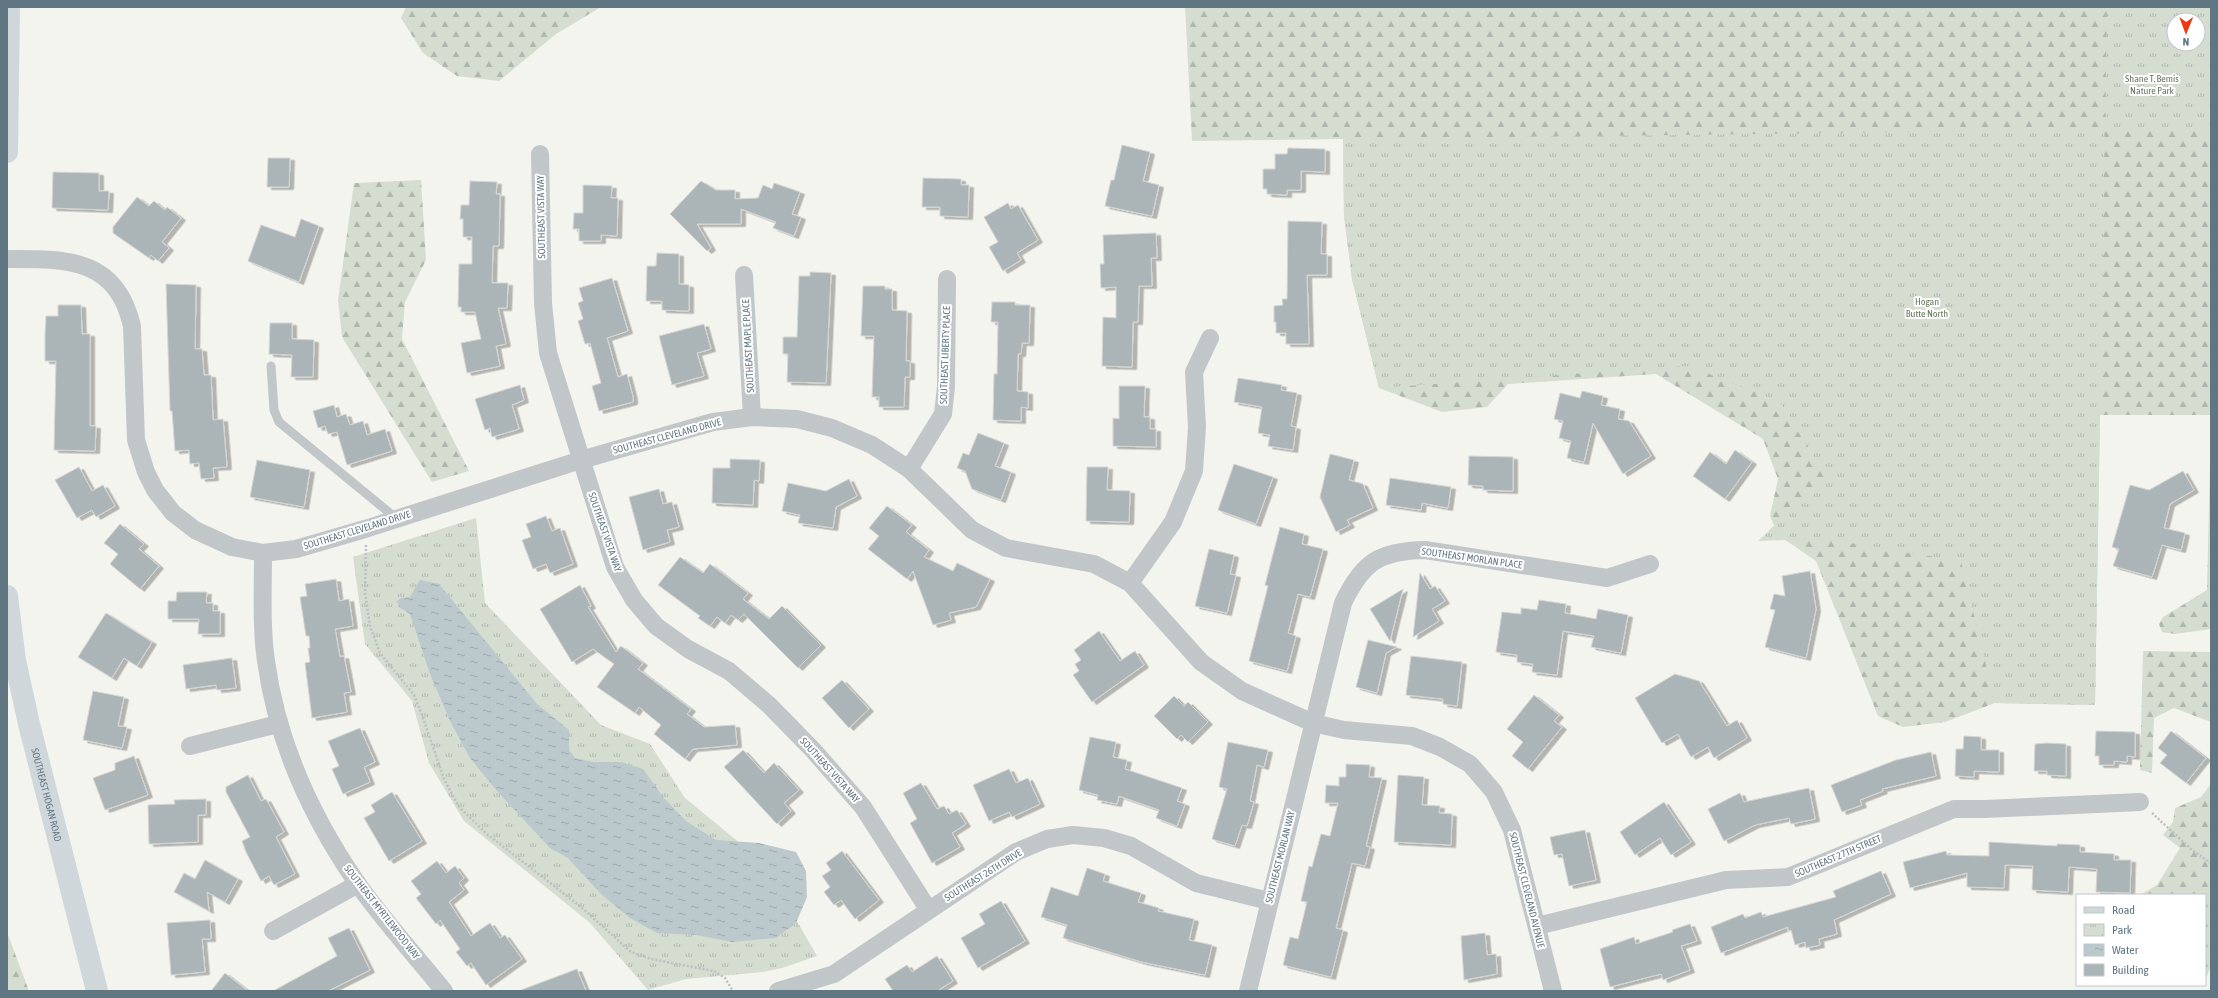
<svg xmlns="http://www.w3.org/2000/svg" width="2218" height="998" font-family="'Asap Condensed',sans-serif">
<defs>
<pattern id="forest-firs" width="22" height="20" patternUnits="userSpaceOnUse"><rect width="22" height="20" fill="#d5dcd0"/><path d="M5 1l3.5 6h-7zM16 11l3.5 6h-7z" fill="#b0b7ae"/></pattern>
<pattern id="park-tufts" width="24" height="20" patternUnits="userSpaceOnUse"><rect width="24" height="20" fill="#d5dcd0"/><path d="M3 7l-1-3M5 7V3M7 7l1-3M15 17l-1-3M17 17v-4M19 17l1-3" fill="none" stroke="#b0b7ae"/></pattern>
<pattern id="water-ripples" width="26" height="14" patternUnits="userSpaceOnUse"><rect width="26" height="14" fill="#bbc9cd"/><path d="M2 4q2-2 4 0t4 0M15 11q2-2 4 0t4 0" fill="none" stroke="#9ba8ac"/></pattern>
<filter id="shadow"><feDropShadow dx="4.5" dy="2.5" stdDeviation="0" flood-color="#0004"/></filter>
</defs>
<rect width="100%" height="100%" fill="#f4f4ef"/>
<!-- forest -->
<g fill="url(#forest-firs)" fill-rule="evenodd">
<polygon points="406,7 601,7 556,34 499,81 457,76 423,53 401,18"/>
<path d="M1185,7H2211V629L2175,634L2162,632L2159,624L2163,617L2207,590L2211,415H2100L2095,705L1995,703L1945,722L1903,727L1878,716L1816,561L1778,535L1770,516L1778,479L1763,439L1656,374L1508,384L1487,407L1442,412L1379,388L1352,279L1344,216L1343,139L1192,141ZM2174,20H2198V44H2174Z"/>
<polygon points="421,180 426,260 405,302 402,339 469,471 432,482 342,337 338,300 354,183"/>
<polygon points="2143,651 2211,652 2211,722 2174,708 2154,718 2152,773 2140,770"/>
<polygon points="2211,784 2211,966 2205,981 2205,895 2140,895 2157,885 2180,848 2163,835 2173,822 2175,808 2201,797"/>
<polygon points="7,932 29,991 7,991"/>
</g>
<!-- park -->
<g fill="url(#park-tufts)" fill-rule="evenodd">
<path d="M2107,7H2211V129L2105,130L2095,705L1995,703L1961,561L1821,539L1758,541L1825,476L1780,402L1689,366L1379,388L1352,279L1344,216L1343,139L2105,130ZM2174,20H2198V44H2174Z"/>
<polygon points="476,518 485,603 601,725 650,744 685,798 763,862 817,956 782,968 763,972 686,979 648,990 590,923 464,821 429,763 412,701 365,644 353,557"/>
</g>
<!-- water -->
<polygon fill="url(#water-ripples)" points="420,580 439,584 537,704 569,730 569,750 575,758 593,762 621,762 643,769 663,797 686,821 716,840 759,843 796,852 806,871 807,897 796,923 776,938 732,942 697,935 657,933 630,918 601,894 568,858 550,848 497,791 470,758 450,721 430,674 410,614 399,607 397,601 401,598 410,597"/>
<!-- building -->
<g fill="#abb5b8" stroke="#d5d5d2" filter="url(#shadow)">
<polygon points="1122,145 1150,152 1143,181 1159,185 1152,216 1105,206 1111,180 1114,180"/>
<polygon points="1288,148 1325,149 1325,172 1301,171 1301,190 1287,190 1287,195 1267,194 1267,189 1263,189 1263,169 1275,169 1275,154 1287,154"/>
<polygon points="268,158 290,158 289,187 267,187"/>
<polygon points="53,172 99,173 99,191 109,191 108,210 52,208"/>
<polygon points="923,178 961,179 961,185 969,185 968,217 940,216 940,207 922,207"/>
<polygon points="470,181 497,182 496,194 500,194 499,246 493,246 492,283 508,283 507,308 498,308 506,344 496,346 500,366 467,373 461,343 481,339 475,312 461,312 461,307 458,307 459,264 472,264 472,237 463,237 463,219 460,219 461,205 469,205"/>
<polygon points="701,181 716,190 735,190 735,199 758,198 763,185 772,189 774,183 800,192 792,214 801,217 794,236 773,228 776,222 741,209 741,224 697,224 711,248 707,251 670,214"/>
<polygon points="583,185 612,186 611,198 618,198 617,236 601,235 601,241 579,241 579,229 573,229 574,213 583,213"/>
<polygon points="137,197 149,206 154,201 165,210 167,207 181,218 162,242 169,248 158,261 151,255 149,258 113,233 113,227"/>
<polygon points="1008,203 1011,209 1018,205 1038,240 1017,253 1021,260 1003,271 989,247 998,242 984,217"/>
<polygon points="301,219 319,226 299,282 248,261 261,225 295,237"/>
<polygon points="1288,221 1322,222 1321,254 1327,254 1327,275 1307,275 1309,344 1286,344 1286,333 1276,333 1276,322 1274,322 1274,306 1283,305 1282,299 1287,299"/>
<polygon points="1156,233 1157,258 1151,258 1152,286 1139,286 1138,322 1133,322 1132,367 1102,366 1103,317 1116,318 1116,287 1101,288 1100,264 1104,264 1103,235"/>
<polygon points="657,253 679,254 679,284 689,285 689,311 662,310 662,301 646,301 647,266 656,266"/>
<polygon points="810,272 831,273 826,383 787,382 788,354 783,354 783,337 797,337 799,276 810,276"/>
<polygon points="612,278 628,331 607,338 618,377 627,374 633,397 633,402 599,411 592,386 601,383 590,343 585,344 578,321 583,319 578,303 583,301 579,288"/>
<polygon points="166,284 196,285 195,349 202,349 204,375 211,375 213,420 223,419 227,467 213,468 214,478 201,479 199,463 190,464 189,450 175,451 172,411 170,411"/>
<polygon points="863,286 885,286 885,289 892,289 892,310 907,311 906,361 910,361 910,377 905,377 904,407 879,407 879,397 872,397 874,336 861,336"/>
<polygon points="992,302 1015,302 1015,305 1030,305 1029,343 1022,343 1021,354 1018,354 1017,391 1028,392 1028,408 1021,407 1021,421 993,420 994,374 997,374 998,322 991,322"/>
<polygon points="58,305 81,305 82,334 90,334 90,426 96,426 95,451 54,450 56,361 45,361 45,335 46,316 58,316"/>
<polygon points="270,323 292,323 292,339 314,340 313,377 291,377 292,355 269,354"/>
<polygon points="704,324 711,349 697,353 704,376 672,385 659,336"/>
<polygon points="1238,378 1282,385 1281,390 1297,393 1291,426 1296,427 1293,450 1268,446 1270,435 1258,433 1262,407 1234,402"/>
<polygon points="520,385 524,400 512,405 519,429 492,437 490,428 485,430 475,399"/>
<polygon points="1119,386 1145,386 1144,417 1150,417 1150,429 1156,429 1156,447 1113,446 1113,418 1119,419"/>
<polygon points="1582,391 1603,396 1601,405 1620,409 1618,419 1629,421 1651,456 1623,474 1593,423 1584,462 1567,458 1571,441 1559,438 1563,421 1554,419 1560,393 1580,398"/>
<polygon points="334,405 337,417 346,414 350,425 363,421 367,435 385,429 392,451 347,465 337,432 328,434 325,426 318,428 313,411"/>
<polygon points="978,433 1004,443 995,466 1011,472 1001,500 972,489 965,471 957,468 963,453 969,455"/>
<polygon points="1735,450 1752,462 1725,499 1693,476 1710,452 1726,464"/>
<polygon points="1330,454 1354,460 1349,480 1363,484 1373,508 1347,520 1350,525 1336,532 1320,497"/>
<polygon points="1469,456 1513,457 1513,491 1483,490 1483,486 1468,485"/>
<polygon points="730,459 760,460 759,481 754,480 753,505 712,503 713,468 730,468"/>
<polygon points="257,460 310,470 304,507 250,497"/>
<polygon points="1234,464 1273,477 1256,524 1218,510"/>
<polygon points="79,467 92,491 103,485 115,506 96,517 92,510 77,518 55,480"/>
<polygon points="1087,467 1108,467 1107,490 1130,491 1129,522 1086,521"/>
<polygon points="2183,471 2194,490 2170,504 2164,528 2185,533 2181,550 2162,545 2152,577 2113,566 2119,549 2112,547 2130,485 2149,490"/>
<polygon points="1390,478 1451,487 1448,508 1422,503 1421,510 1386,505"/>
<polygon points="849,479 857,496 836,507 833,528 798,523 800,515 782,511 788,483 826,491"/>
<polygon points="659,489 663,504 672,502 679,527 667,530 670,542 643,550 629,497"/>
<polygon points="887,506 912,525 906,532 929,550 924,557 953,571 957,563 990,579 976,607 949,613 951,620 933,625 913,571 907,579 868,549 879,536 869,528"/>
<polygon points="546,516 552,531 560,528 573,564 550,573 546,564 533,569 522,540 531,537 526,524"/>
<polygon points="120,524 144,544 139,549 159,566 140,589 110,564 118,554 104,543"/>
<polygon points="1280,527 1304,534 1302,544 1323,549 1310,597 1298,594 1288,633 1296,636 1287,671 1249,661 1268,586 1265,585"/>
<polygon points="1209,549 1234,555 1230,574 1236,575 1227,613 1195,606"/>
<polygon points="680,557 703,573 710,564 748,593 743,599 769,619 782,606 821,645 798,668 744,614 738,620 731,615 725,623 717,617 710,626 698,618 700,616 658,585"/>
<polygon points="1810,571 1816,609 1806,658 1765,647 1775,610 1770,609 1774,594 1785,596 1782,576"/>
<polygon points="1420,573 1430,589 1435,586 1445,601 1432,609 1439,621 1413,637"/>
<polygon points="336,579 339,601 349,599 353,626 335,629 340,657 344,656 351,692 344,693 347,712 312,718 305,663 310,662 308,648 310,648 309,636 306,636 300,597 307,596 305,584"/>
<polygon points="580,585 591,606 588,607 616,652 621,646 643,663 638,669 691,709 687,714 704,727 735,725 737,745 693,749 685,759 654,734 661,725 639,707 635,713 597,687 614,664 593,649 572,662 540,609"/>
<polygon points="1403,589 1390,641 1370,609"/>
<polygon points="177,592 207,592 206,603 213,603 213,611 220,611 220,634 198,634 199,619 168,619 168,601 176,601"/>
<polygon points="1539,600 1566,604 1565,613 1596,619 1598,609 1628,615 1621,653 1591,647 1594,636 1563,631 1557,675 1532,672 1533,664 1517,662 1517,655 1496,652 1502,612 1521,614 1521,608 1537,610"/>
<polygon points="106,613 152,642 137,666 124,658 112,678 78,657"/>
<polygon points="1099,631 1120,661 1135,651 1144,665 1092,702 1073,675 1079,671 1075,664 1081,660 1074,650"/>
<polygon points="1368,640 1397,647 1386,653 1377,693 1356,687"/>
<polygon points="1411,656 1462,662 1457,706 1443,704 1443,699 1406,695"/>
<polygon points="232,658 236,688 217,690 216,685 186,689 183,665"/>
<polygon points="1675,674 1699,681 1727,726 1737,720 1747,738 1714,758 1708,747 1691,757 1678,734 1662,743 1635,698"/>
<polygon points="842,680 869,709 849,728 822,698"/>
<polygon points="93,691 124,697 118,726 127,727 122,748 83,740"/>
<polygon points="1534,695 1559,715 1554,721 1562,727 1528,769 1512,756 1523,742 1507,729"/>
<polygon points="1174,696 1184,706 1188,702 1208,722 1188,742 1181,735 1177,739 1154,716"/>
<polygon points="360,728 375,762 364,767 370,782 343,794 332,769 339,766 328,741"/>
<polygon points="2096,731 2135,732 2135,757 2127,756 2127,762 2114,761 2114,765 2099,765 2099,756 2095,756"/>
<polygon points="2171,731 2206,758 2186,783 2160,763 2167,755 2158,748"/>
<polygon points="1964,736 1981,737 1981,750 1999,750 1999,772 1974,771 1974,777 1955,776 1956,749 1963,749"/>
<polygon points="1090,737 1116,742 1113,757 1127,760 1125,769 1182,788 1177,801 1185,804 1177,826 1156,818 1159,810 1119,796 1117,804 1097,800 1098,795 1079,790"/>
<polygon points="1228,742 1268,750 1264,767 1257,765 1250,801 1254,802 1247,826 1242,825 1235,846 1212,839 1227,789 1219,787"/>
<polygon points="2047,743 2066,744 2066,776 2047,775 2047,771 2034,771 2035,744"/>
<polygon points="743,750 764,773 774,763 799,790 784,803 791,811 777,824 724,767"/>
<polygon points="1931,752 1936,776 1882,789 1883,791 1860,800 1862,805 1842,812 1831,785 1896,760"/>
<polygon points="134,756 148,795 105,810 93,778 115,770 115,763"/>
<polygon points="1346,764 1370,765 1369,777 1382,778 1366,846 1370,847 1365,866 1352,863 1336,928 1343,930 1331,977 1283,965 1290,937 1298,939 1307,902 1301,901 1309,866 1312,867 1321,834 1330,836 1338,803 1325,803 1326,785 1339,786 1339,777 1346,777"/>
<polygon points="1009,769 1016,783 1028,778 1040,804 1012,817 1009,812 989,821 973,785"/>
<polygon points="248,775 261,801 266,799 284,832 276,837 295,874 274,885 269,876 261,881 246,852 242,841 250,837 226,792 226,787"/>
<polygon points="1398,775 1424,777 1422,805 1440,806 1439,813 1452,814 1451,845 1394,842"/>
<polygon points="921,783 937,809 944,806 949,814 957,810 966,824 952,833 960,847 932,863 910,823 917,819 903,793"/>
<polygon points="1809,788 1815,819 1791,824 1789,818 1755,825 1724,841 1708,809 1740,793 1744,802"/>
<polygon points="392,792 422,841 389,861 364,818 375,812 371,805"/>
<polygon points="206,799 206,815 198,815 198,842 149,844 148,805 175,804 174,800"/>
<polygon points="1664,802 1691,842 1671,855 1660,838 1635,855 1620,832"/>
<polygon points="1585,830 1596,880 1569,886 1562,854 1554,855 1550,837"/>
<polygon points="1989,842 2057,846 2057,844 2080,845 2080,852 2114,854 2114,860 2131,860 2130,893 2096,892 2097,869 2069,867 2068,892 2032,890 2033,866 2005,865 2004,888 1967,887 1967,873 1910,888 1903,862 1946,851 1947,855 1989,856"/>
<polygon points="842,851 879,900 855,919 841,900 834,905 824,892 830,887 822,876 831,870 826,863"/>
<polygon points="205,860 238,879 225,902 207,892 209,911 174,892 184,873 195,879"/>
<polygon points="437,861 446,873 455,866 464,878 459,883 464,890 449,902 471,936 490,923 500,938 505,935 522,959 486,985 471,963 467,966 456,952 460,949 440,920 436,924 416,898 421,894 411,881"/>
<polygon points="1087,868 1105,874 1103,881 1141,893 1138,902 1159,908 1158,911 1194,919 1189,940 1212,945 1205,975 1142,962 1063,938 1067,925 1041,917 1051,887 1078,896"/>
<polygon points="1881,871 1891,894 1834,920 1837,934 1819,939 1820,945 1806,948 1805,942 1795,945 1791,930 1788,931 1788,927 1721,953 1711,927 1743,914 1745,918 1761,912 1763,917 1836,897 1833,891"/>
<polygon points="1001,901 1025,941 978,968 961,938 985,924 979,914"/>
<polygon points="210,920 211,939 202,939 205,972 171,975 167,923"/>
<polygon points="1690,924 1697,941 1681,946 1690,970 1663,980 1661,974 1610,987 1600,949 1634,937 1636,944 1673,932 1672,930"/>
<polygon points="349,928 370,970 328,991 273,991 337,956 328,938"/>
<polygon points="1485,933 1487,955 1496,954 1497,974 1464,980 1461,936"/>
<polygon points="937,956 953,981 937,991 893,991 885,979 907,965 912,972"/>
<polygon points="577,969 586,991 522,991 521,990"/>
<polygon points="225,973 248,991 211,991"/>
</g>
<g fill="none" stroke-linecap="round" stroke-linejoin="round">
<!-- path -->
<g stroke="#bdbfc1" stroke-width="2.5" stroke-dasharray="2 2" stroke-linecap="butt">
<polyline points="366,545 365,593 370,626 380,653 414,695 421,712 444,779 459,807 487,834 581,907 631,952 651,959 714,971 725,978 733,991"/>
<polyline points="2152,813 2192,850 2211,863"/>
</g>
<!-- lane -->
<polyline stroke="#c1c6c8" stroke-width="9" points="271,366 274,410 279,422 397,519"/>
<!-- street -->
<g stroke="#c1c6c8" stroke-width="18">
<polyline points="540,154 543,303 548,353 615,567 634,600 656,626 688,649 729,671 769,705 813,750 863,807 928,909"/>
<path d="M7,259C66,259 116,257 132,326L136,440L146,472L155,490L173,513L195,530L232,547L263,553L296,549L365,529L581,460L713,422L752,417L797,419L832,428L872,445L909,469L972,530L1006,548L1094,564L1130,583L1201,662L1242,691L1313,723L1344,730L1412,736L1440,747L1470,764L1494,792L1512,830L1553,991"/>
<polyline points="744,275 752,417"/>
<polyline points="909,469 943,414 946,387 947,279"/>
<path d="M263,553C263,589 261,626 266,661C277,742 311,816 357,883C383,920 415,955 444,991"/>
<polyline points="1130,583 1173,522 1194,471 1197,427 1194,372 1210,338"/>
<polyline points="190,746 278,724"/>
<polyline points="1537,926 1726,880 1788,877 1954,809 1985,809 2140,802"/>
<polyline points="273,931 358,884"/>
<polyline points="778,991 834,974 1016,852 1047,839 1073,835 1104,838 1131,846 1196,883 1269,901"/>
<path d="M1248,991L1343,603C1363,561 1380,551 1425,550L1607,578L1650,564"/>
</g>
<!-- primary -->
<g stroke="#d0d7da" stroke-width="22">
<polyline points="7,152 9,7"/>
<path id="s1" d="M7,596L15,660L29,724L97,991"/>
</g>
</g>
<g text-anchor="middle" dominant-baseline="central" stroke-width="4" stroke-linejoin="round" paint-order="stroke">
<!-- park labels -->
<g font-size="10" fill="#677a60" stroke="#fff">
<text x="2152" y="78">Shane T. Bemis<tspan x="2152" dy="12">Nature Park</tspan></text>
<text x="1927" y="301">Hogan<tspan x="1927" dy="12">Butte North</tspan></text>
</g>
<!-- street labels -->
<g font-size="10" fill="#617683" stroke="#fff">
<text transform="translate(541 217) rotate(-91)">SOUTHEAST VISTA WAY</text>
<text transform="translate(748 346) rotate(-93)">SOUTHEAST MAPLE PLACE</text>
<text transform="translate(945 355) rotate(-88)">SOUTHEAST LIBERTY PLACE</text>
<text transform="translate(667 436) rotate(-15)">SOUTHEAST CLEVELAND DRIVE</text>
<text transform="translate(357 530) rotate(-17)">SOUTHEAST CLEVELAND DRIVE</text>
<text transform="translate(605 532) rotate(71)">SOUTHEAST VISTA WAY</text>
<text transform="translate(1472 558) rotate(8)">SOUTHEAST MORLAN PLACE</text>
<text transform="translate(830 770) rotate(48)">SOUTHEAST VISTA WAY</text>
<text stroke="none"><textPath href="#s1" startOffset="203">SOUTHEAST HOGAN ROAD</textPath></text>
<text transform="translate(1838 856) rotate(-23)">SOUTHEAST 27TH STREET</text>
<text transform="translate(1280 857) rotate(-76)">SOUTHEAST MORLAN WAY</text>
<text transform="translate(983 875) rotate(-32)">SOUTHEAST 26TH DRIVE</text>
<text transform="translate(1527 890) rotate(76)">SOUTHEAST CLEVELAND AVENUE</text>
<text transform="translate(382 912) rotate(52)">SOUTHEAST MYRTLEWOOD WAY</text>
</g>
</g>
<!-- border -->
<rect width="2218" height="998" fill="none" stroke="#617683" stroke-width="16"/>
<!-- legend -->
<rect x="2076" y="894" width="130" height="92" fill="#ffffff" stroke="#c0c8cd"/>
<rect x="2084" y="907" width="20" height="6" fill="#d0d7da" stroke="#c0c8cd"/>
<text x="2112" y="914" font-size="12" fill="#617683">Road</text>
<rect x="2084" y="924" width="20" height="12" fill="url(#park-tufts)" stroke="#c0c8cd"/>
<text x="2112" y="934" font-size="12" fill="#617683">Park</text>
<rect x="2084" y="944" width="20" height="12" fill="url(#water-ripples)" stroke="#c0c8cd"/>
<text x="2112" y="954" font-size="12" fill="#617683">Water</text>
<rect x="2084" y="964" width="20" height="12" fill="#abb5b8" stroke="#c0c8cd"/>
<text x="2112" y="974" font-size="12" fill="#617683">Building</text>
<!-- north arrow -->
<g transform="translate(2186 32) rotate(181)"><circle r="19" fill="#ffffff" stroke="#c0c8cd"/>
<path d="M0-3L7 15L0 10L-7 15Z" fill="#f03713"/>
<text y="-6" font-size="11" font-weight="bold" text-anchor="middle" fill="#617683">N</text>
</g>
</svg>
